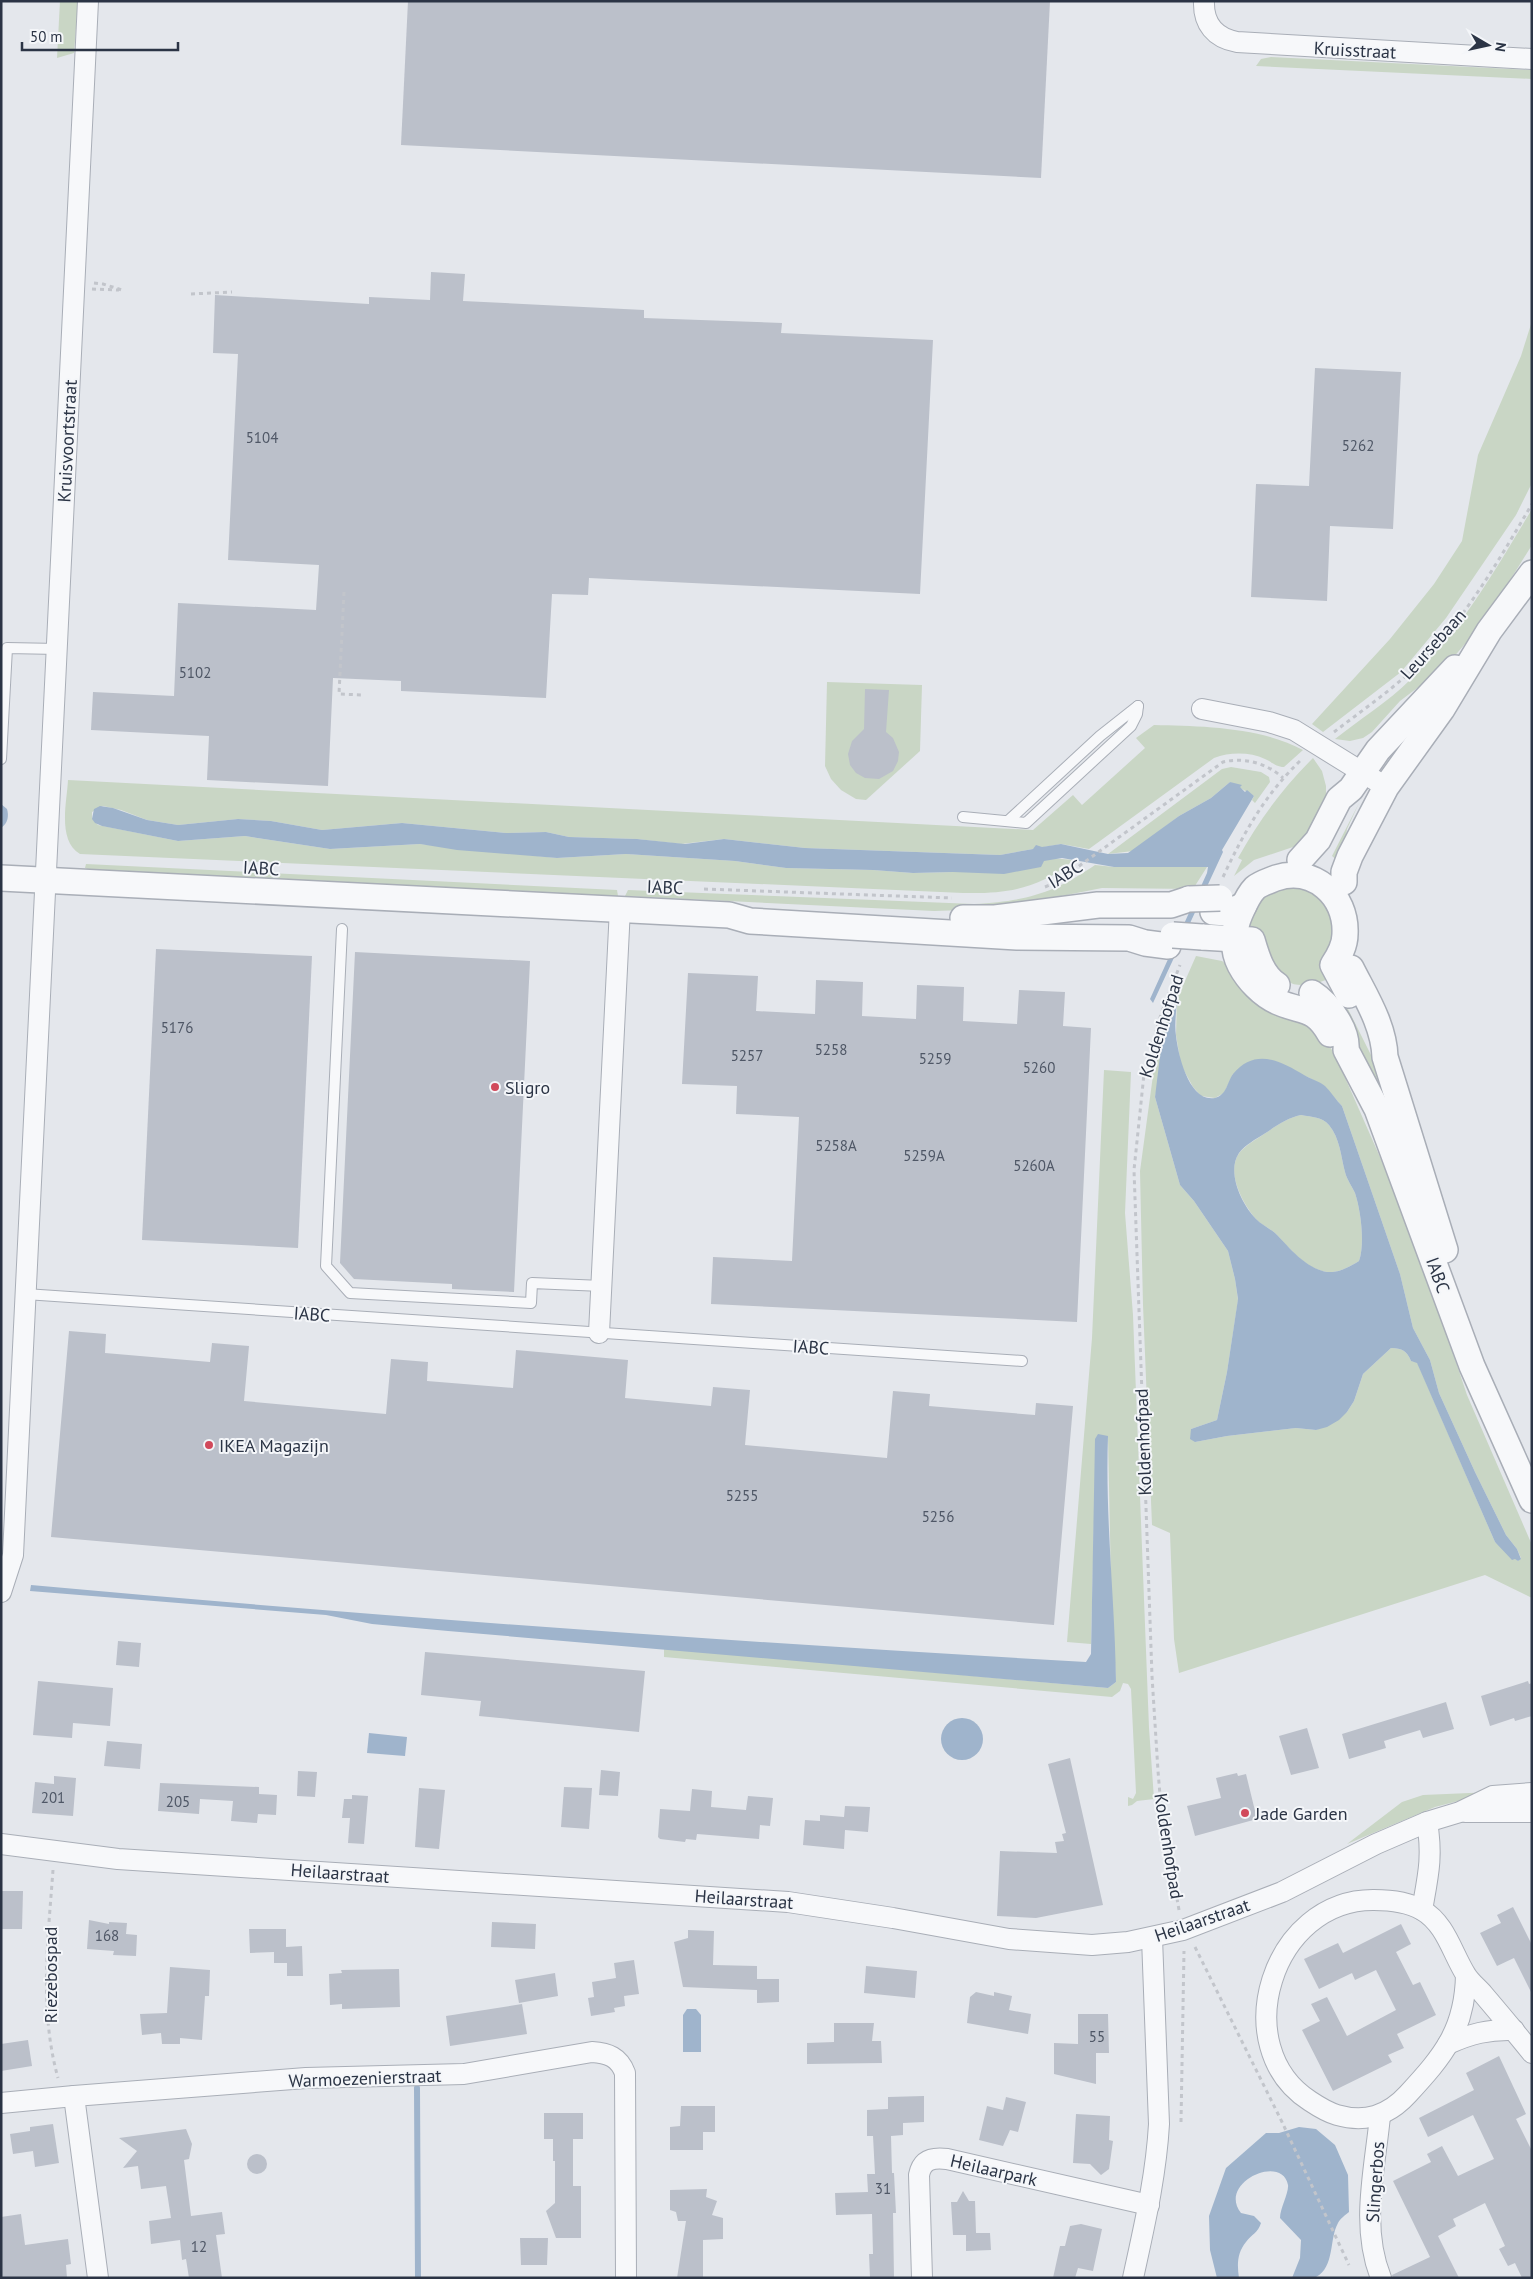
<svg xmlns="http://www.w3.org/2000/svg" width="1533" height="2279" font-family="'PT Sans',sans-serif">
<rect width="100%" height="100%" fill="#e4e7ec"/>
<!-- green -->
<g fill="#c9d6c5" fill-rule="evenodd">
<polygon points="60,1 78,1 74,53 57,58"/>
<polygon points="1271,57 1532,70 1532,79 1256,66 1261,59"/>
<polygon points="1532,321 1532,483 1516,515 1446,618 1401,672 1323,732 1312,724 1390,639 1434,584 1462,541 1478,455 1521,356"/>
<path d="M1532,509V545L1497,601L1471,637L1445,667L1400,701L1372,732L1363,738L1350,741L1335,739C1360,719 1388,702 1410,680C1463,627 1494,572 1532,509Z"/>
<polygon points="827,682 922,685 920,751 866,800 856,799 841,790 831,779 825,766"/>
<path d="M1154,725C1200,726 1261,727 1303,750L1284,767C1276,767 1272,762 1265,759C1250,752 1230,752 1214,758L1089,849L1061,844L1000,855L805,848L724,839L681,844L637,839L569,837L546,832L506,833L402,823L322,830L271,821L238,819L178,825L147,820L121,810L103,806L92,812V818L98,825L178,841L245,836L330,849L420,844L557,858L626,854L735,861L786,868L873,870L913,873L953,872L1050,858L1074,860C1039,889 1007,894 963,893L80,854C57,840 67,802 68,780L1033,830L1073,795L1082,805L1145,748L1136,738Z"/>
<path d="M1313,758L1322,771L1326,786V802L1320,819L1299,845L1254,860L1234,876L1242,860L1238,858C1259,820 1283,788 1313,758Z"/>
<polygon points="1231,767 1261,772 1269,777 1270,782 1255,803 1252,800 1254,796 1230,782 1211,798 1179,816 1133,851 1108,854 1222,769"/>
<polygon points="1359,803 1347,829 1344,851 1338,861 1332,856"/>
<polygon points="86,864 617,890 618,896 95,872 85,868"/>
<path d="M1095,865L1114,867H1207L1193,889L1102,888L995,909L934,911L625,896L628,890L974,904C1026,901 1052,894 1095,865Z"/>
<path d="M1306,884L1335,912L1331,977C1320,984 1298,989 1287,981C1278,975 1252,936 1244,925L1263,893Z"/>
<path d="M1196,956L1222,961L1301,1019L1326,1040L1336,1057L1412,1230L1467,1395L1532,1545V1598L1485,1575L1179,1673L1174,1639L1170,1533L1152,1525L1143,1305L1140,1171L1154,1068L1161,1037L1177,989L1181,990ZM1177,997L1176,1035L1181,1065L1193,1087L1201,1096L1215,1098L1224,1093L1233,1074L1308,1077L1323,1085L1342,1106L1400,1274L1413,1328L1430,1360L1439,1393L1475,1472L1506,1535L1517,1549L1521,1558L1518,1561L1495,1542L1417,1362L1411,1361C1407,1351 1402,1348 1391,1348L1363,1374L1354,1401L1347,1412L1316,1430L1296,1428L1227,1436L1195,1442L1191,1429L1217,1420L1227,1372L1238,1300L1235,1279L1228,1251L1194,1201L1180,1185L1155,1097Z"/>
<polygon points="1341,995 1377,1067 1404,1142 1361,1051 1333,998"/>
<polygon points="1104,1070 1131,1072 1125,1213 1133,1315 1149,1728 1154,1799 1137,1801 1132,1805 1128,1806 1128,1797 1133,1799 1136,1793 1131,1689 1128,1684 1123,1683 1120,1691 1112,1697 664,1657 664,1648 1108,1688 1116,1682 1111,1583 1108,1437 1096,1439 1091,1644 1067,1642 1092,1338"/>
<path d="M1301,1115C1312,1117 1322,1117 1329,1125C1340,1138 1341,1157 1345,1172C1347,1180 1352,1186 1355,1193C1361,1211 1365,1244 1359,1261C1349,1267 1339,1273 1327,1272C1306,1269 1290,1249 1276,1234C1270,1228 1261,1225 1255,1218C1242,1202 1225,1171 1240,1152C1246,1145 1257,1139 1264,1134C1276,1126 1287,1118 1301,1115Z"/>
<polygon points="1493,1792 1435,1807 1347,1844 1402,1802 1423,1795"/>
</g>
<!-- water -->
<g fill="#9fb4cc" fill-rule="evenodd">
<polygon points="1230,782 1242,785 1240,787 1245,792 1247,790 1254,796 1222,850 1223,852 1153,1003 1150,999 1207,873 1208,867 1114,867 1062,858 1044,861 1041,867 1004,874 953,872 913,873 873,870 786,868 735,861 626,854 557,858 457,850 420,844 330,849 245,836 178,841 102,826 95,823 92,819 94,809 100,806 113,808 147,820 178,825 238,819 271,821 322,830 402,823 506,833 546,832 569,837 637,839 685,844 724,839 805,848 1000,855 1033,849 1036,845 1042,847 1061,844 1108,854 1128,853 1179,816 1211,798"/>
<path d="M1,804L7,809C9,816 8,823 1,828Z"/>
<path d="M1177,994C1177,1008 1174,1023 1176,1036C1178,1054 1189,1103 1215,1098C1227,1095 1227,1082 1233,1074C1255,1047 1281,1061 1304,1075C1311,1079 1319,1081 1325,1086C1331,1092 1336,1100 1342,1106L1400,1274L1413,1328L1430,1360L1439,1393L1475,1472L1506,1535L1517,1549L1521,1559L1518,1561L1515,1559L1512,1560L1495,1542L1417,1363L1411,1361C1407,1351 1402,1348 1391,1348L1363,1374L1354,1401L1347,1412L1339,1420L1327,1427L1316,1430L1296,1428L1227,1436L1195,1442L1190,1439L1191,1429L1217,1420L1227,1372L1238,1299L1235,1279L1228,1251L1194,1201L1180,1185L1155,1097L1161,1048ZM1301,1115C1312,1117 1322,1117 1329,1125C1340,1138 1341,1157 1345,1172C1347,1180 1352,1186 1355,1193C1361,1211 1365,1244 1359,1261C1349,1267 1339,1273 1327,1272C1305,1268 1290,1248 1275,1233C1269,1228 1262,1225 1256,1219C1242,1205 1226,1172 1239,1153C1245,1145 1256,1139 1264,1134C1276,1126 1287,1118 1301,1115Z"/>
<path d="M1098,1434L1108,1436C1105,1519 1115,1600 1116,1682L1108,1688L448,1631L372,1624L326,1615L30,1591L31,1585C382,1617 734,1642 1086,1662L1091,1654L1095,1439Z"/>
<circle cx="962" cy="1739" r="21"/>
<polygon points="369,1733 407,1737 405,1756 367,1753"/>
<polygon points="687,2009 696,2009 701,2015 701,2052 683,2052 683,2015"/>
<path d="M1299,2127L1316,2129L1335,2145L1348,2175L1349,2212C1345,2215 1340,2219 1338,2223C1329,2239 1335,2267 1316,2277C1310,2279 1299,2278 1292,2278L1300,2258L1301,2240L1280,2218C1280,2208 1289,2193 1288,2185C1282,2153 1217,2183 1241,2213L1254,2216L1261,2223C1258,2233 1252,2234 1246,2242C1237,2253 1237,2265 1239,2278H1217L1210,2250L1209,2216L1226,2168L1266,2133H1279Z"/>
</g>
<g fill="none" stroke-linecap="round" stroke-linejoin="round">
<!-- stream -->
<polyline stroke="#9fb4cc" stroke-width="6" points="417,2088 418,2278"/>
</g>
<!-- building -->
<g fill="#bbc0ca">
<polygon points="408,1 1050,1 1041,178 401,145"/>
<polygon points="431,272 465,274 463,301 644,310 644,318 782,323 781,333 933,340 920,594 589,578 588,595 552,594 546,698 401,691 401,681 333,678 328,786 207,780 209,736 91,730 93,692 174,696 178,603 316,610 319,565 228,560 238,354 213,353 215,295 369,304 369,297 430,300"/>
<polygon points="1315,368 1401,372 1393,529 1330,526 1327,601 1251,597 1256,484 1309,486"/>
<polygon points="865,689 889,690 886,732 893,738 899,752 898,761 893,771 879,779 865,778 856,773 850,765 848,754 852,741 864,729"/>
<polygon points="156,949 312,956 298,1248 142,1240"/>
<polygon points="355,952 530,961 514,1292 452,1289 452,1284 354,1279 340,1263"/>
<polygon points="688,973 758,976 756,1011 815,1014 816,980 863,982 862,1016 916,1019 917,985 964,987 963,1021 1017,1024 1019,990 1065,992 1063,1026 1091,1028 1077,1322 711,1304 713,1257 792,1261 799,1117 736,1114 737,1086 682,1084"/>
<polygon points="69,1331 106,1334 105,1353 210,1362 212,1343 249,1346 244,1401 386,1414 391,1359 428,1362 427,1381 513,1388 516,1350 628,1360 625,1398 711,1406 713,1387 750,1390 745,1445 887,1458 893,1391 930,1394 929,1406 1035,1415 1036,1403 1073,1406 1054,1625 51,1537"/>
<polygon points="118,1641 141,1643 139,1667 116,1665"/>
<polygon points="425,1652 645,1671 639,1732 479,1716 481,1701 421,1695"/>
<polygon points="38,1681 113,1688 110,1726 73,1723 72,1738 33,1735"/>
<polygon points="1528,1681 1529,1684 1532,1683 1532,1716 1515,1721 1514,1718 1490,1726 1481,1696"/>
<polygon points="1446,1702 1454,1729 1423,1738 1420,1730 1384,1741 1386,1748 1349,1759 1342,1734"/>
<polygon points="1307,1728 1319,1768 1291,1775 1279,1736"/>
<polygon points="107,1741 142,1744 140,1769 104,1766"/>
<polygon points="1070,1758 1103,1905 1036,1918 997,1916 1000,1851 1057,1853 1055,1842 1064,1841 1062,1834 1066,1833 1048,1764"/>
<polygon points="601,1770 620,1772 618,1796 599,1795"/>
<polygon points="298,1771 317,1772 315,1797 297,1796"/>
<polygon points="1237,1773 1238,1776 1246,1774 1257,1819 1195,1836 1187,1806 1221,1798 1216,1778"/>
<polygon points="54,1776 76,1778 73,1816 32,1813 35,1782 54,1784"/>
<polygon points="160,1783 259,1787 259,1794 277,1795 276,1815 258,1814 257,1823 231,1821 233,1801 200,1799 199,1814 158,1811"/>
<polygon points="564,1787 592,1788 589,1829 561,1827"/>
<polygon points="419,1788 445,1790 439,1849 415,1847"/>
<polygon points="692,1789 712,1791 711,1807 746,1810 748,1796 773,1798 770,1826 760,1825 759,1839 697,1834 696,1840 686,1839 685,1842 660,1839 658,1837 660,1809 690,1811"/>
<polygon points="352,1795 368,1796 364,1844 348,1843 350,1818 342,1818 344,1799 352,1799"/>
<polygon points="845,1806 870,1807 868,1832 845,1830 844,1849 803,1845 805,1820 820,1821 820,1815 844,1817"/>
<polygon points="1,1891 23,1891 22,1929 1,1929"/>
<polygon points="1513,1907 1532,1945 1532,1994 1514,1958 1497,1966 1480,1933 1501,1923 1497,1915"/>
<polygon points="89,1920 109,1924 109,1922 127,1923 126,1934 137,1935 136,1956 113,1955 114,1951 87,1949"/>
<polygon points="492,1922 536,1924 535,1949 491,1947"/>
<polygon points="1401,1924 1411,1944 1396,1952 1413,1985 1420,1982 1436,2015 1397,2034 1404,2048 1388,2055 1392,2062 1333,2091 1302,2030 1320,2021 1311,2004 1327,1997 1347,2036 1396,2010 1376,1970 1355,1980 1352,1973 1319,1989 1304,1959 1338,1943 1343,1953"/>
<polygon points="249,1929 286,1929 286,1947 302,1946 303,1976 287,1976 287,1963 274,1963 274,1952 250,1953"/>
<polygon points="688,1930 714,1931 713,1965 757,1966 757,1979 779,1979 779,2002 757,2003 757,1990 683,1987 674,1942 688,1938"/>
<polygon points="634,1960 639,1994 624,1996 625,2006 614,2008 615,2012 591,2016 588,1998 594,1997 592,1982 616,1978 614,1963"/>
<polygon points="866,1966 917,1971 915,1998 864,1993"/>
<polygon points="170,1967 210,1970 209,1996 205,1996 202,2040 180,2038 180,2044 162,2044 161,2033 142,2035 140,2014 167,2013"/>
<polygon points="399,1969 400,2007 342,2009 342,2004 330,2005 329,1974 342,1973 341,1970"/>
<polygon points="555,1973 558,1996 519,2003 515,1980"/>
<polygon points="976,1992 994,1996 994,1992 1012,1996 1009,2010 1031,2014 1028,2034 967,2023 970,1997"/>
<polygon points="522,2004 527,2034 450,2046 446,2016"/>
<polygon points="1078,2014 1108,2014 1109,2053 1096,2053 1096,2084 1054,2074 1054,2043 1078,2044"/>
<polygon points="834,2023 874,2023 872,2041 881,2041 882,2063 807,2064 807,2043 834,2042"/>
<polygon points="28,2040 32,2066 1,2071 1,2044"/>
<polygon points="1499,2056 1526,2114 1516,2119 1532,2151 1532,2278 1522,2278 1515,2263 1508,2266 1499,2249 1505,2246 1485,2203 1453,2219 1456,2226 1438,2236 1459,2278 1393,2278 1392,2275 1430,2257 1393,2181 1431,2162 1427,2154 1442,2146 1458,2176 1494,2159 1473,2115 1428,2137 1419,2118 1474,2090 1466,2073"/>
<polygon points="924,2096 924,2122 903,2123 903,2135 891,2136 892,2173 894,2173 896,2213 893,2213 894,2278 870,2278 869,2254 873,2254 872,2214 836,2215 835,2193 868,2192 867,2174 875,2174 873,2136 867,2136 867,2110 888,2109 888,2097"/>
<polygon points="1006,2097 1026,2102 1018,2132 1010,2130 1003,2146 979,2140 987,2106 1003,2110"/>
<polygon points="681,2106 715,2106 715,2132 703,2132 703,2150 670,2150 670,2127 680,2126"/>
<polygon points="544,2113 583,2113 583,2139 573,2139 573,2186 581,2186 581,2238 556,2238 546,2211 555,2203 555,2161 553,2161 553,2139 544,2139"/>
<polygon points="1076,2114 1110,2116 1109,2140 1113,2141 1109,2169 1101,2175 1090,2164 1073,2163"/>
<polygon points="53,2124 59,2163 35,2167 33,2151 13,2154 10,2134 30,2131 30,2127"/>
<polygon points="186,2129 192,2144 189,2159 184,2160 191,2216 222,2212 225,2234 216,2235 222,2278 189,2278 186,2259 182,2260 180,2240 151,2244 149,2221 171,2218 166,2186 141,2189 138,2166 123,2168 137,2151 119,2138"/>
<circle cx="257" cy="2164" r="10"/>
<polygon points="707,2189 706,2197 717,2201 712,2215 723,2218 723,2239 703,2240 703,2278 677,2278 686,2221 678,2221 676,2212 670,2210 670,2190"/>
<polygon points="963,2191 969,2201 975,2201 976,2233 990,2233 991,2250 966,2251 966,2235 953,2235 951,2202 957,2202"/>
<polygon points="21,2214 25,2245 68,2239 71,2264 66,2265 67,2278 1,2278 1,2217"/>
<polygon points="1081,2224 1102,2229 1093,2271 1078,2268 1075,2278 1053,2278 1060,2246 1065,2246 1070,2226"/>
<polygon points="520,2238 548,2238 547,2265 521,2265"/>
</g>
<g fill="none" stroke-linecap="round" stroke-linejoin="round">
<defs>
<g id="service">
<polyline points="1,759 7,648 58,649"/>
<polyline points="963,817 1026,823 1131,726 1137,714 1138,706"/>
<polyline points="1008,821 1100,736 1138,706"/>
<polyline points="342,929 326,1266 350,1293 531,1303 532,1283 602,1286"/>
<polyline points="25,1294 1022,1361"/>
</g>
<g id="minor">
<path d="M1204,1C1203,24 1215,38 1237,42L1532,59"/>
<polyline points="1202,709 1269,722 1294,730 1386,787"/>
<polyline points="599,1333 620,908"/>
<polyline points="1,1592 13,1555 88,1"/>
<polyline points="1465,1812 1532,1812"/>
<polyline points="1,1844 118,1859 788,1902 893,1918 1009,1939 1092,1945 1128,1942 1183,1930 1282,1892 1376,1844 1427,1822 1460,1812 1493,1796 1532,1793"/>
<path d="M1422,1910C1428,1876 1433,1857 1427,1822"/>
<path d="M1466,1975C1465,2030 1443,2056 1408,2094C1388,2116 1365,2123 1337,2115C1327,2112 1319,2107 1310,2101C1226,2047 1272,1899 1374,1900C1389,1900 1408,1902 1422,1910C1446,1924 1452,1953 1466,1975C1470,1982 1478,1988 1483,1994C1500,2014 1516,2033 1532,2053"/>
<path d="M1448,2044C1470,2034 1489,2029 1514,2030"/>
<polyline points="1,2103 74,2096"/>
<path d="M1380,2116C1375,2169 1360,2226 1381,2278"/>
<path d="M98,2278L74,2096L306,2078L464,2074L592,2052C608,2053 619,2057 625,2073L626,2278"/>
<path d="M922,2278L919,2175C922,2160 932,2157 947,2159L1149,2205"/>
<path d="M1133,2278C1144,2227 1156,2177 1159,2124L1152,1938"/>
</g>
<g id="tertiary">
<polyline points="1300,860 1318,840 1339,799 1351,789 1378,750 1455,668"/>
<polyline points="1,878 729,915 750,921 1017,937 1129,938 1145,943 1168,946"/>
<polyline points="1344,882 1344,872 1350,856 1386,787 1442,709 1489,631 1532,573"/>
<polyline points="1213,912 1227,913 1244,905"/>
<polyline points="963,918 995,918 1098,905 1171,905 1189,899"/>
<path d="M1202,937L1252,940C1257,957 1262,975 1277,985"/>
<path d="M1351,968C1365,996 1384,1025 1385,1057L1445,1250"/>
<path d="M1312,993C1329,1004 1348,1030 1346,1050L1377,1109L1472,1366L1532,1500"/>
<path d="M1330,1034C1314,1006 1303,1013 1278,1002C1262,995 1248,980 1240,965C1232,950 1233,930 1240,914C1244,905 1248,895 1255,888C1261,883 1269,881 1276,878C1313,866 1347,895 1345,934C1345,946 1339,956 1333,965L1349,995"/>
</g>
</defs>
<!-- service casing -->
<use href="#service" stroke="#a9aeb7" stroke-width="12"/>
<!-- minor casing -->
<use href="#minor" stroke="#a9aeb7" stroke-width="22"/>
<!-- tertiary casing -->
<use href="#tertiary" stroke="#a9aeb7" stroke-width="28"/>
<!-- path -->
<g stroke="#c2c5cb" stroke-width="3" stroke-dasharray="4 4" stroke-linecap="butt">
<polyline points="94,283 103,284 122,290"/>
<polyline points="92,289 119,290"/>
<polyline points="191,294 232,292"/>
<polyline points="344,592 339,694 363,695"/>
<path d="M1334,732C1364,709 1396,687 1423,660C1467,616 1500,558 1532,504"/>
<path d="M1223,877C1244,832 1266,793 1302,759"/>
<path d="M1045,887L1057,882L1223,762C1244,757 1267,763 1283,778"/>
<polyline points="704,889 952,898"/>
<path d="M53,1870C48,1939 39,2010 58,2078"/>
<polyline points="1179,1910 1161,1807 1158,1771 1152,1676 1134,1170 1144,1074 1161,1014 1180,965"/>
<polyline points="1195,1947 1282,2122 1349,2265"/>
<polyline points="1181,2122 1184,1951"/>
</g>
<!-- service -->
<use href="#service" stroke="#f7f8fa" stroke-width="10"/>
<!-- minor -->
<use href="#minor" stroke="#f7f8fa" stroke-width="20"/>
<!-- tertiary -->
<use href="#tertiary" stroke="#f7f8fa" stroke-width="25"/>
<defs>
<g id="tertiary-bridge">
<polyline points="1189,899 1220,898"/>
<polyline points="1173,935 1202,937"/>
</g>
</defs>
<!-- tertiary-bridge casing -->
<use href="#tertiary-bridge" stroke="#a9aeb7" stroke-width="28" stroke-linecap="butt"/>
<!-- tertiary-bridge -->
<use href="#tertiary-bridge" stroke="#f7f8fa" stroke-width="25"/>
</g>
<!-- markers -->
<g fill="#d1495b" stroke="#f4f6f9" stroke-width="2">
<circle cx="495" cy="1087" r="5"/>
<circle cx="209" cy="1445" r="5"/>
<circle cx="1245" cy="1813" r="5"/>
</g>
<g text-anchor="middle" dominant-baseline="central" stroke-width="4" stroke-linejoin="round" paint-order="stroke">
<!-- number labels -->
<g font-size="15" fill="#4f5766">
<text x="262" y="437">5104</text>
<text x="1358" y="445">5262</text>
<text x="195" y="672">5102</text>
<text x="177" y="1027">5176</text>
<text x="831" y="1049">5258</text>
<text x="747" y="1055">5257</text>
<text x="935" y="1058">5259</text>
<text x="1039" y="1067">5260</text>
<text x="836" y="1145">5258A</text>
<text x="924" y="1155">5259A</text>
<text x="1034" y="1165">5260A</text>
<text x="742" y="1495">5255</text>
<text x="938" y="1516">5256</text>
<text x="53" y="1797">201</text>
<text x="178" y="1801">205</text>
<text x="107" y="1935">168</text>
<text x="1097" y="2036">55</text>
<text x="883" y="2188">31</text>
<text x="199" y="2246">12</text>
</g>
<!-- street labels -->
<g font-size="18" fill="#2b3445" stroke="#f4f6f9">
<text transform="translate(1355 50) rotate(3)">Kruisstraat</text>
<text transform="translate(67 441) rotate(-87)">Kruisvoortstraat</text>
<text transform="translate(1433 644) rotate(-48)">Leursebaan</text>
<text transform="translate(261 868) rotate(3)">IABC</text>
<text transform="translate(1065 874) rotate(-32)">IABC</text>
<text transform="translate(665 887) rotate(2)">IABC</text>
<text transform="translate(1161 1026) rotate(-72)">Koldenhofpad</text>
<text transform="translate(1438 1275) rotate(70)">IABC</text>
<text transform="translate(312 1314) rotate(4)">IABC</text>
<text transform="translate(811 1347) rotate(4)">IABC</text>
<text transform="translate(1143 1442) rotate(-92)">Koldenhofpad</text>
<text transform="translate(1169 1846) rotate(81)">Koldenhofpad</text>
<text transform="translate(340 1873) rotate(4)">Heilaarstraat</text>
<text transform="translate(744 1899) rotate(4)">Heilaarstraat</text>
<text transform="translate(1202 1920) rotate(-19)">Heilaarstraat</text>
<text transform="translate(50 1975) rotate(-90)">Riezebospad</text>
<text transform="translate(365 2078) rotate(-2)">Warmoezenierstraat</text>
<text transform="translate(994 2170) rotate(13)">Heilaarpark</text>
<text transform="translate(1375 2182) rotate(-86)">Slingerbos</text>
</g>
<!-- poi labels -->
<g font-size="18" fill="#2b3445" stroke="#f4f6f9" text-anchor="start">
<text x="505" y="1087">Sligro</text>
<text x="219" y="1445">IKEA Magazijn</text>
<text x="1255" y="1813">Jade Garden</text>
</g>
</g>
<!-- border -->
<rect width="1533" height="2279" fill="none" stroke="#2b3445" stroke-width="5"/>
<!-- north arrow -->
<g transform="translate(1488 45) rotate(99)" stroke="#f4f6f9" stroke-width="4" paint-order="stroke">
<path d="M0-4L9 19L0 12L-9 19Z" fill="#2b3445"/>
<text y="-8" font-size="14" font-weight="bold" text-anchor="middle" fill="#2b3445">N</text>
</g>
<!-- scale -->
<path d="M22 42v8h156v-8" fill="none" stroke="#2b3445" stroke-width="2.5"/>
<text x="30" y="42" font-size="15" fill="#2b3445" stroke="#f4f6f9" stroke-width="4" paint-order="stroke">50 m</text>
</svg>
